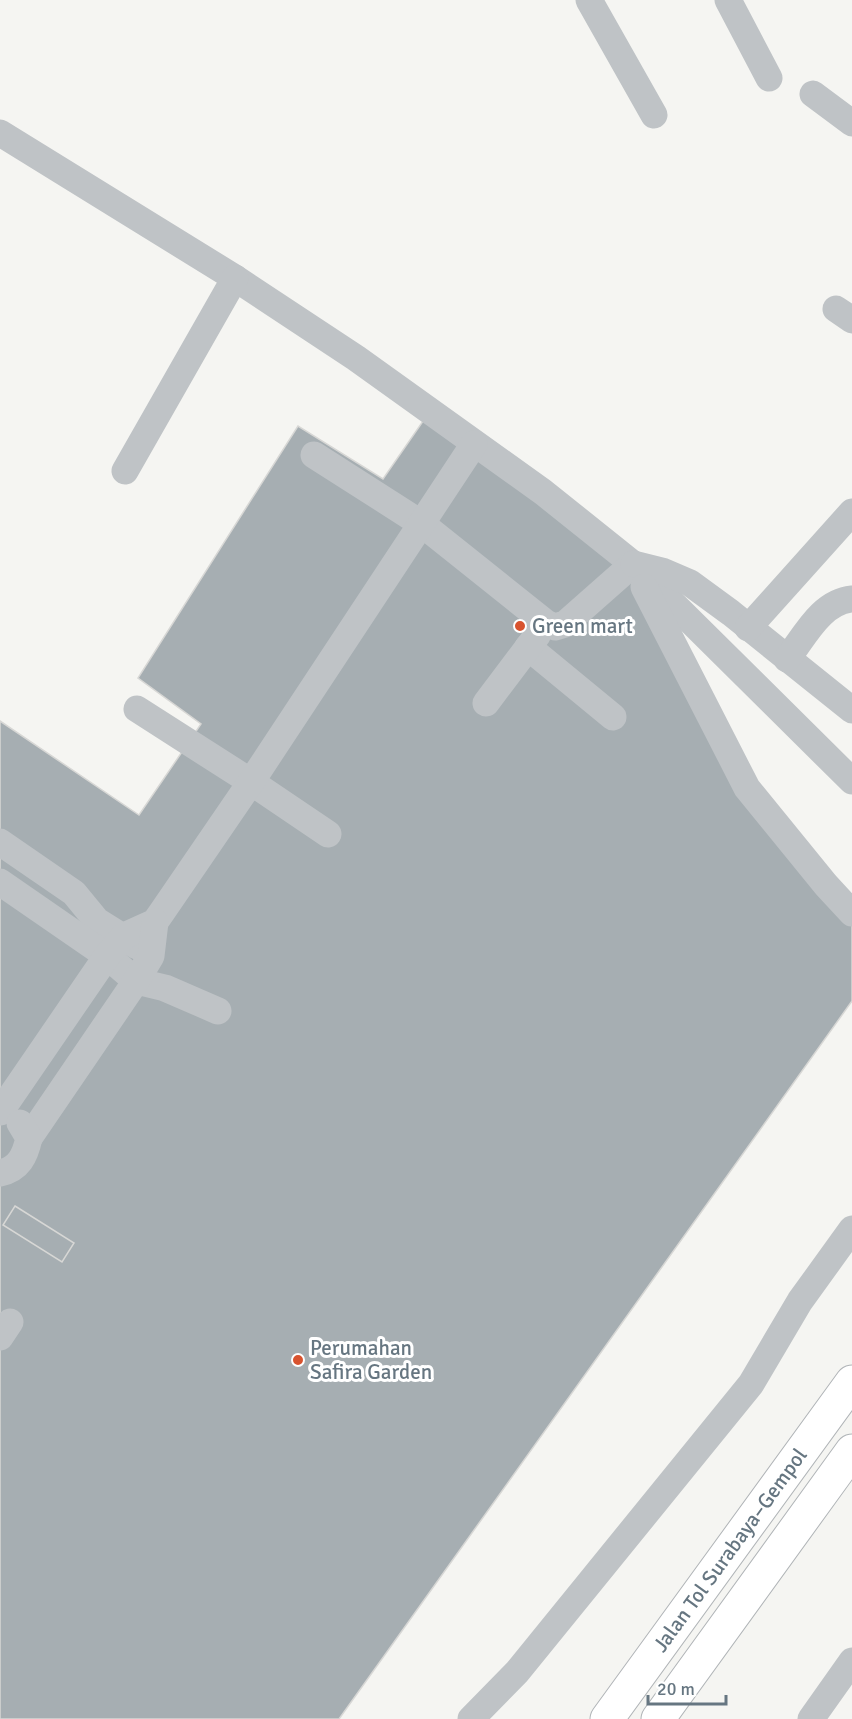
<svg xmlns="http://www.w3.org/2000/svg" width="852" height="1719" font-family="Signika,sans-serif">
<rect width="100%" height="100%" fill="#f5f5f2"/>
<!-- building -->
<g fill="#a6aeb2" stroke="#d7d7d5" stroke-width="1.5">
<polygon points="430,411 633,564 747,788 852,913 852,1001 339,1719 0,1719 0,721 139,815 201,724 138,678 298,426 383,479"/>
<polygon points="15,1206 74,1243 62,1262 3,1225"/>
</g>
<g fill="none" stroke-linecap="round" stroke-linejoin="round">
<defs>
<g id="highway">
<polyline points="607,1719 852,1382"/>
<polyline points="658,1719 852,1451"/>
</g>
</defs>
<!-- highway casing -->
<use href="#highway" stroke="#b0b4b7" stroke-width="35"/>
<!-- minor -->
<g stroke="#bfc3c6" stroke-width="27">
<polyline points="589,0 654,115"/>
<polyline points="728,0 769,78"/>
<polyline points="813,94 852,123"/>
<polyline points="0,133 235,278 356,358 543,492 633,564 852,781"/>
<polyline points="836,309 852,320"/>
<polyline points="314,455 422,524 546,623 555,627 565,624 633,564"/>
<polyline points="125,471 235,278"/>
<polyline points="634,564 662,571 690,583 731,613 852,710"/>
<polyline points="644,587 747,788 826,885 852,913"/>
<polyline points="748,628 852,512"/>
<polyline points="528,647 613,717"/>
<path d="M787,659C805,636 821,602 852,599"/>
<polyline points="486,703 538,634"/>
<polyline points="137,709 251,782 328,834"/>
<polyline points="0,842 74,893 97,921 137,946"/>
<polyline points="0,882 107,956 136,981 165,988 218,1011"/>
<polyline points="0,1112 107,956 124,936 155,922 162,912 251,782 474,444"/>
<polyline points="29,1138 136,981 151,956 155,922"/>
<path d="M0,1173C19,1169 25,1156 29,1138L20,1123"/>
<polyline points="0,1337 10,1322"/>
<polyline points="471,1719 517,1672 751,1384 800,1301 852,1229"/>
<polyline points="811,1719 852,1661"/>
</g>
<!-- highway -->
<use href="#highway" stroke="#fff" stroke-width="33"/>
</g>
<!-- markers -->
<g fill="#d8532f" stroke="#fff" stroke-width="2">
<circle cx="520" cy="626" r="6"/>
<circle cx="298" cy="1360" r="6"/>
</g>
<g text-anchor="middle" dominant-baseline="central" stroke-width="6" stroke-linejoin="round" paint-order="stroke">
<!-- poi labels -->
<g font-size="21" fill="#667681" stroke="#fff" text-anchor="start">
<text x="532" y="626">Green mart</text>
<text x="310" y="1348">Perumahan<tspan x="310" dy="24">Safira Garden</tspan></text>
</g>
<!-- street labels -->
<g font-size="21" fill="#667681" stroke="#fff">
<text transform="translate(730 1550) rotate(-54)">Jalan Tol Surabaya–Gempol</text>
</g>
</g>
<!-- scale -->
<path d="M648 1695v9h78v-9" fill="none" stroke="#667681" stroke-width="3"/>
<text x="657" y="1695" font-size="18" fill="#667681" stroke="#ffffff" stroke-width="4.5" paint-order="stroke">20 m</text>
</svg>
